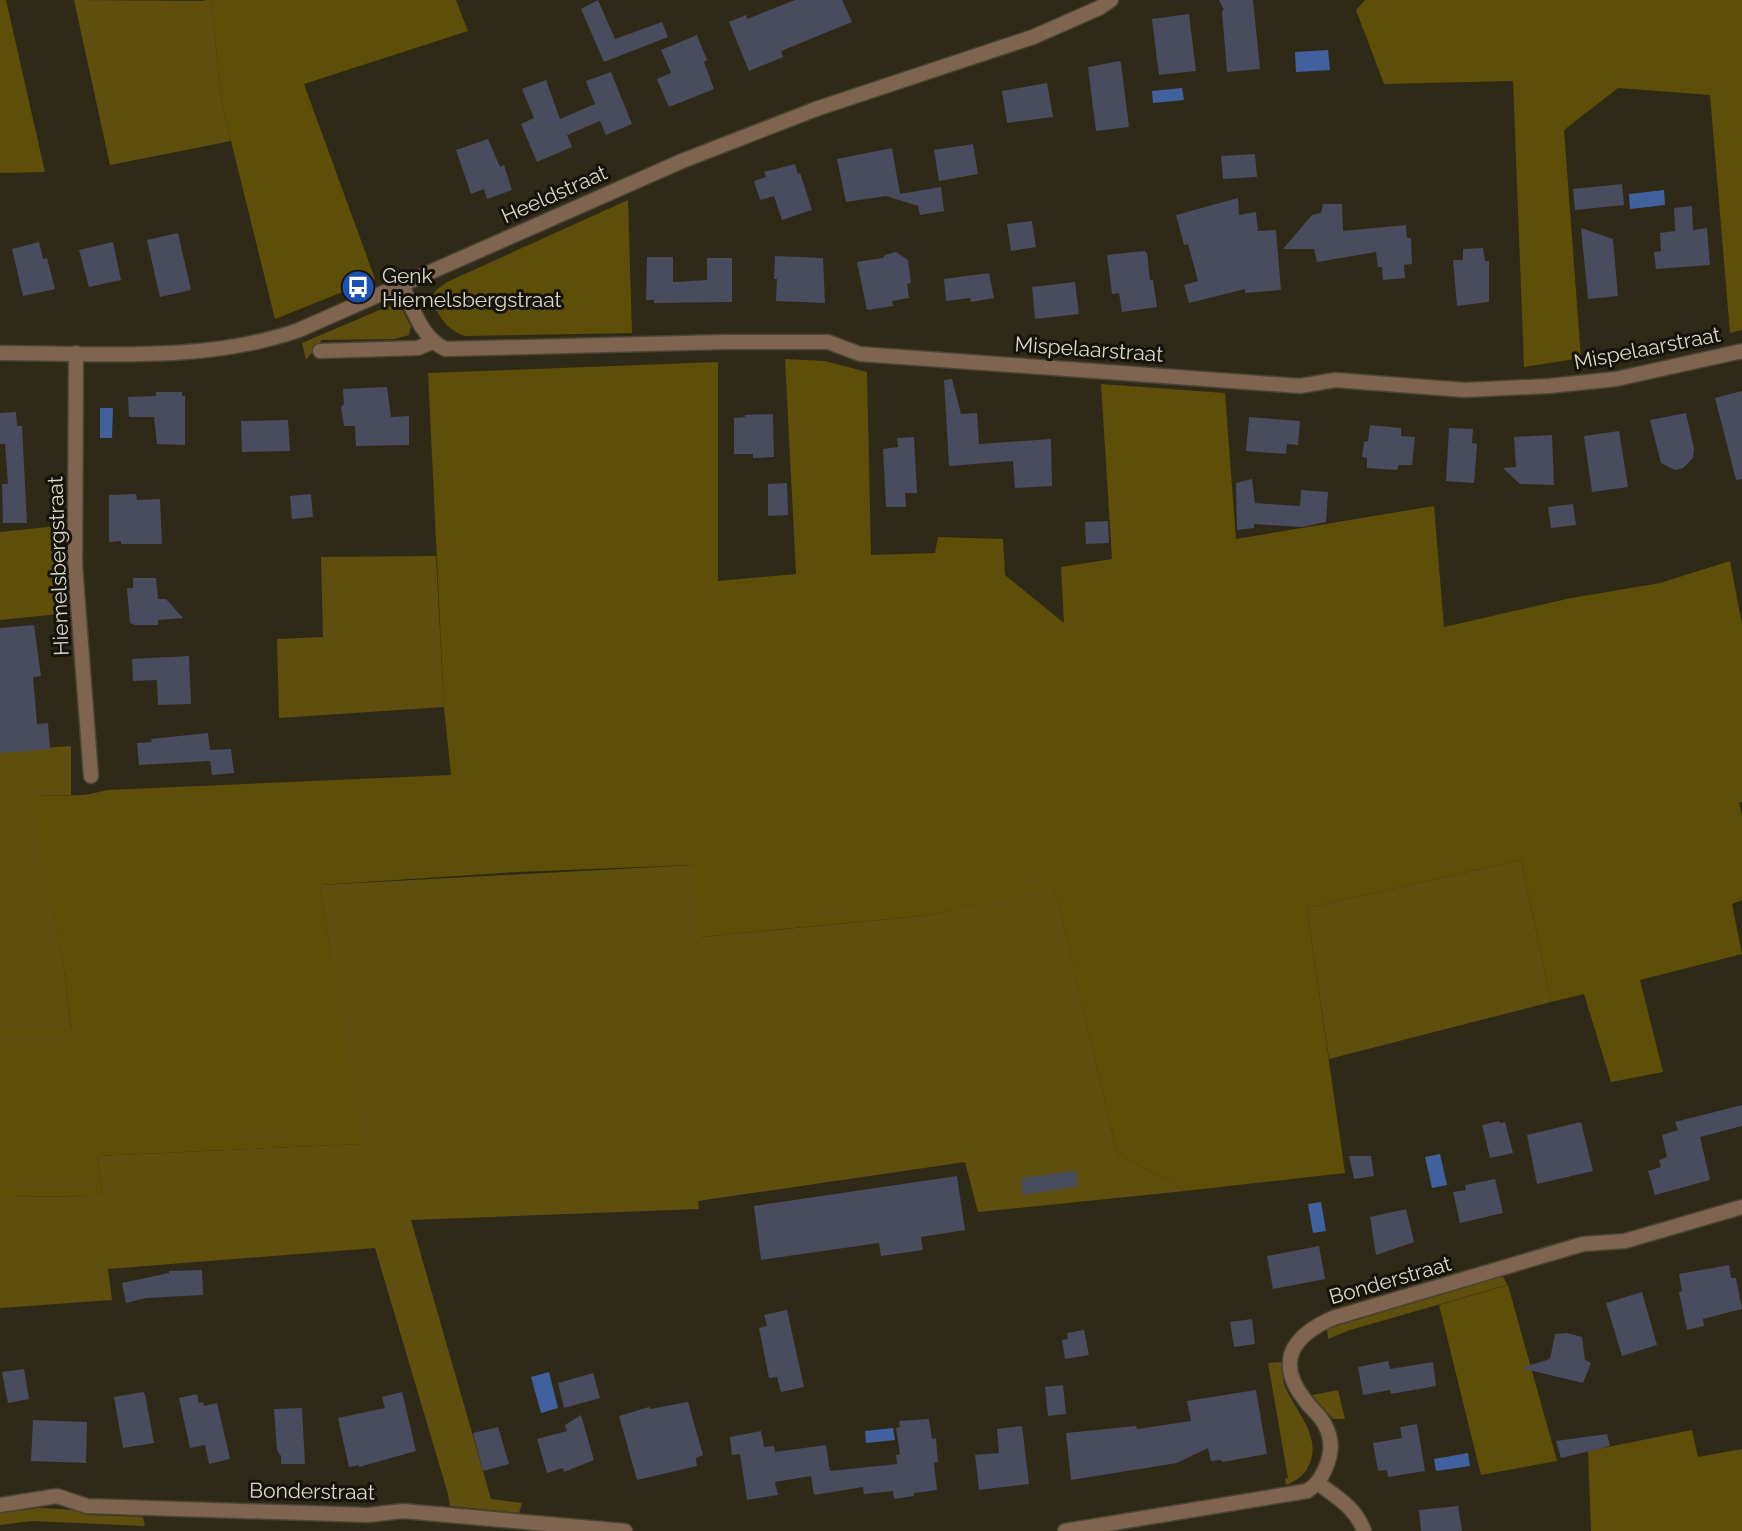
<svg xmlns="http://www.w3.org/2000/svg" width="1742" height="1531" font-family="Raleway,sans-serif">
<rect width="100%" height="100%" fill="#2f2a17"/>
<!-- green -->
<g fill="#5e4f0f">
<polygon points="74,0 211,1 222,105 231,141 110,165"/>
<polygon points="389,306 402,309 411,327 409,335 395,339 322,340 306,360 302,343"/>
<polygon points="436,556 444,707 279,718 277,639 323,637 321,557"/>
<polygon points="71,746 71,795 33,796 64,970 71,1030 0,1029 0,751"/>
<polygon points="1521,860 1551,1002 1329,1059 1307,908"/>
<polygon points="693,865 701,937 932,915 1054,885 1117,1153 1185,1191 978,1212 965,1162 698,1201 699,1209 411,1220 491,1499 522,1503 519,1513 450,1506 448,1494 375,1248 108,1269 112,1300 0,1308 0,1197 103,1196 97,1156 360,1144 320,885"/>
<polygon points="1503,1276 1507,1285 1350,1330 1328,1339 1327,1329"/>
<path d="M1283,1362C1283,1369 1282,1377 1284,1384C1295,1412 1325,1438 1307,1469C1302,1477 1294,1482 1286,1485L1285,1479L1288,1478L1268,1363Z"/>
<polygon points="1338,1390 1345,1419 1333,1419 1312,1395"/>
<polygon points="40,1508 74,1510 88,1515 143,1517 145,1526 32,1521 0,1525 0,1513"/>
</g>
<!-- forest -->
<g fill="#5d4e08">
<polygon points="0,0 6,0 45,172 0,173"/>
<polygon points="202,0 456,0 468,31 304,84 375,279 275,319 222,105 211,2"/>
<polygon points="1365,0 1742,0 1742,330 1730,333 1710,95 1618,88 1564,130 1581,358 1524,367 1513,81 1384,84 1356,10"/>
<path d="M628,200L632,333L465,336C446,329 441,319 432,301L435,291L447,282Z"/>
<polygon points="785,359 825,361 867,372 871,555 935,553 938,537 1003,539 1005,575 1064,623 1061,567 1112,559 1101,384 1225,393 1236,539 1434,506 1444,627 1571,598 1660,583 1730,561 1742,624 1742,802 1739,803 1742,817 1742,900 1732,904 1742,954 1640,980 1663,1072 1611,1082 1584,994 1551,1002 1521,860 1307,908 1345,1173 1185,1191 1117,1153 1054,886 932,915 700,937 692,865 517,872 320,885 361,1144 97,1156 103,1196 0,1197 0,1029 71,1029 64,970 32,796 85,795 108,790 451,775 444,707 428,373 718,362 718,581 796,574"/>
<polygon points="57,526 60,614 0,620 0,532"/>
<polygon points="1508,1285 1557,1461 1481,1475 1439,1305"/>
<polygon points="1692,1430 1698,1457 1742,1449 1742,1531 1591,1531 1588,1451"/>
</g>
<!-- water -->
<g fill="#41619e">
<polygon points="1328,50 1330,70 1296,72 1295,52"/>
<polygon points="1182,88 1184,100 1153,103 1152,91"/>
<polygon points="1664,190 1665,205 1630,209 1629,194"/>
<polygon points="100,408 113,408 112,438 100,438"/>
<polygon points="1440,1154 1447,1185 1432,1188 1425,1157"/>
<polygon points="1321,1202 1326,1231 1313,1233 1308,1204"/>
<polygon points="549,1372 558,1408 541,1413 531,1377"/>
<polygon points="893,1428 895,1440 866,1443 865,1431"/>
<polygon points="1468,1453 1470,1466 1436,1471 1434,1459"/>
</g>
<!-- building -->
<g fill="#494b5e">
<polygon points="598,0 615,39 662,22 668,37 604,62 581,9"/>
<polygon points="795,0 842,0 852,22 781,51 783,57 749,71 729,22 746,15 747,19"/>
<polygon points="1219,0 1253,0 1260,69 1227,72 1222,11 1224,10"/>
<polygon points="1189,14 1196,71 1159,75 1152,19"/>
<polygon points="697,35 707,60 704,62 714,89 669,107 657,79 671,73 661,50"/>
<polygon points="1119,61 1121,63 1129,127 1096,131 1088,67"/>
<polygon points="611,72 632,124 606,135 600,121 567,135 572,147 537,162 521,124 534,118 522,89 546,80 560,119 595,104 586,81"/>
<polygon points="1047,83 1053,117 1007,123 1002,91"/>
<polygon points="488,139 500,167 504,165 512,190 487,199 484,189 471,194 456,150"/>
<polygon points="973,144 978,174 939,181 934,150"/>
<polygon points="892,148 900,194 941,187 944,211 920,215 918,206 886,196 846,202 837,159"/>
<polygon points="1255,154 1257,177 1223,179 1221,156"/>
<polygon points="795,164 798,174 800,173 812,210 782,220 774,196 760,200 754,181 766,177 764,172"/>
<polygon points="1622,184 1624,205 1575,210 1573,189"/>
<polygon points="1238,198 1239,215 1256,212 1258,231 1276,230 1281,290 1245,293 1245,289 1189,303 1184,285 1198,281 1188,244 1184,245 1176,215"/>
<polygon points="1323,204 1342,204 1343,231 1406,225 1407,238 1411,238 1412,264 1404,265 1405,278 1383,280 1382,267 1378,267 1376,252 1317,262 1314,249 1283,249 1312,215 1321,213"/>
<polygon points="1692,206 1693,230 1707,228 1710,265 1656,269 1654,252 1661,251 1660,233 1675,231 1674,208"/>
<polygon points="1032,221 1036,247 1011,251 1007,224"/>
<polygon points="1581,228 1613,239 1618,296 1588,299"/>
<polygon points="178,233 191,290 160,297 147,240"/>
<polygon points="39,242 43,259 47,258 55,289 23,296 12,249"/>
<polygon points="113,242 121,280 89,287 79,250"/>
<polygon points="1483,248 1485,261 1489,261 1489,302 1457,306 1453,260 1463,260 1463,249"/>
<polygon points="1144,251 1147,253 1150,280 1153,280 1157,307 1122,312 1119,293 1112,294 1107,255"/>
<polygon points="896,252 908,260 911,283 907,284 909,298 892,301 893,306 867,310 857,262 883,258 885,255"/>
<polygon points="775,256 823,258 825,303 776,301 777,279 774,279"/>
<polygon points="647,257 673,257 673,282 707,280 707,258 732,258 732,302 654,303 654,300 646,300"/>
<polygon points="989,273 994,298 971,302 970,298 946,301 944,279"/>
<polygon points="1075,282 1079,314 1035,319 1032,287"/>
<polygon points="952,379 961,414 977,413 979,444 1051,439 1052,486 1015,488 1013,461 949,466 944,380"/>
<polygon points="387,387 391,417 409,416 409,445 356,446 355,426 344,426 341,407 344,404 343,389"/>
<polygon points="1742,391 1742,479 1736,480 1715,398"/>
<polygon points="156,392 182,392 182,396 185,396 185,445 157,444 154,417 129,417 128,397 156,396"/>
<polygon points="16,412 17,426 22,426 27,523 3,523 2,484 8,484 5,444 0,444 0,413"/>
<polygon points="1686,413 1694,449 1693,458 1683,468 1675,470 1661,463 1650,420"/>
<polygon points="773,414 774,457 753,458 753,454 734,454 734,418 745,417 745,415"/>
<polygon points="1249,417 1300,421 1298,445 1287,444 1286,454 1246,451"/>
<polygon points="288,420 290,451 242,452 241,421"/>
<polygon points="1370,425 1401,428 1401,436 1415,437 1412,465 1399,465 1397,470 1367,468 1367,458 1362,457 1364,442 1368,441"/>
<polygon points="1449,428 1473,429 1472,443 1477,444 1474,483 1446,481"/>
<polygon points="1619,431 1628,487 1592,492 1584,436"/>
<polygon points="1552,435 1554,485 1520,484 1503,468 1516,467 1514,437"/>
<polygon points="914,437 917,493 905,493 906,507 886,507 883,449 898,447 897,438"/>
<polygon points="1252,479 1255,503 1300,506 1301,490 1328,492 1326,522 1302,527 1254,524 1254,528 1237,530 1236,483"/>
<polygon points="787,483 788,515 768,516 768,484"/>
<polygon points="136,494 137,500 160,499 162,544 121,544 121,541 109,542 109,495"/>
<polygon points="311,494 313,517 292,519 290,496"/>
<polygon points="1573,504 1576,525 1551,528 1548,507"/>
<polygon points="1108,521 1109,543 1086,544 1085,522"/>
<polygon points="133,578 156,578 158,599 166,599 183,618 158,620 158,625 135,625 130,623 127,588 133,588"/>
<polygon points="34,625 41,676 33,677 37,724 48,723 50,749 0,753 0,628"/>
<polygon points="189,656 191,704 158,705 157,680 133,681 132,659"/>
<polygon points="208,733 210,750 231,749 234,773 212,775 210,761 139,765 137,743 152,742 151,739"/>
<polygon points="1742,1105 1742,1126 1700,1137 1710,1180 1655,1195 1648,1171 1661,1167 1659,1160 1667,1157 1662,1135 1678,1130 1675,1122"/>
<polygon points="1499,1121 1500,1123 1505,1122 1513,1153 1490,1158 1482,1125"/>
<polygon points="1581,1122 1593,1171 1537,1184 1527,1135"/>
<polygon points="1349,1156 1371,1156 1374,1176 1354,1179"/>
<polygon points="1076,1171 1078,1186 1023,1195 1021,1178"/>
<polygon points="957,1176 965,1230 921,1237 923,1250 881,1256 879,1243 761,1260 754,1206"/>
<polygon points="1495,1179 1503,1213 1460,1223 1453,1192 1466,1190 1465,1185"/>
<polygon points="1406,1209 1414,1242 1376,1255 1370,1217"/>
<polygon points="1319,1246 1325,1279 1273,1289 1267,1256"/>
<polygon points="1729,1265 1731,1278 1736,1278 1742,1309 1703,1319 1704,1326 1687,1330 1679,1292 1682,1291 1679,1274"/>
<polygon points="202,1270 203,1295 146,1298 126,1303 122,1283 169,1273 169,1271"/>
<polygon points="1642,1292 1657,1345 1622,1356 1606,1303"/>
<polygon points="787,1310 804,1387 781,1392 777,1377 769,1378 759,1328 767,1326 764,1315"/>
<polygon points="1252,1319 1255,1344 1234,1347 1230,1322"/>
<polygon points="1084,1330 1089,1355 1065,1359 1062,1340 1068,1339 1067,1333"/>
<polygon points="1567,1333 1582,1337 1585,1360 1591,1363 1583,1383 1521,1368 1550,1359 1555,1334"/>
<polygon points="1388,1361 1390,1369 1433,1362 1436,1386 1391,1394 1390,1390 1363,1395 1358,1367"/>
<polygon points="24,1369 29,1399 8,1403 2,1372"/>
<polygon points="593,1373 600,1398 564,1408 558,1383"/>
<polygon points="1063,1385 1066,1414 1048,1416 1045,1387"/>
<polygon points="1256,1390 1267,1454 1222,1462 1221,1460 1211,1461 1208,1448 1177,1463 1071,1480 1066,1433 1136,1426 1137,1429 1191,1421 1187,1401"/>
<polygon points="143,1392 145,1394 154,1443 123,1448 114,1397"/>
<polygon points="402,1392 416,1451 359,1467 359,1465 349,1467 338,1418 385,1408 382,1397"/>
<polygon points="197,1394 199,1403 203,1402 204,1406 217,1403 230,1459 209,1464 205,1445 190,1448 179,1398"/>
<polygon points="688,1402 703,1455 696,1458 697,1466 637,1480 619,1416 649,1407 650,1409"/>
<polygon points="302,1408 305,1464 281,1464 281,1456 277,1450 274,1409"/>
<polygon points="581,1415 594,1460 564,1472 563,1468 547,1473 537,1439 567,1431 565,1425"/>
<polygon points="929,1419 932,1439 936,1438 938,1462 934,1463 937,1490 914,1493 914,1496 894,1499 893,1491 864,1494 863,1487 814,1495 811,1476 775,1482 778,1495 747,1500 740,1454 732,1455 730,1437 761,1431 764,1447 774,1446 775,1452 826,1445 830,1471 897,1464 896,1455 900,1454 896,1428 900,1427 899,1421"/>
<polygon points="33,1420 87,1422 86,1463 31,1461"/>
<polygon points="1417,1424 1425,1471 1388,1477 1387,1470 1378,1471 1373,1443 1402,1438 1400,1427"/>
<polygon points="1022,1426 1029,1484 979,1490 975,1455 999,1453 997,1429"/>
<polygon points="498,1427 509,1464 483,1471 473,1433"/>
<polygon points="1607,1434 1610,1446 1561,1458 1556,1441"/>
<polygon points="1458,1506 1462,1531 1421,1531 1419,1510"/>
</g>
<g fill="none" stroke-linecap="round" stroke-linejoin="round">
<defs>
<g id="street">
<path d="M402,285C413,309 421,337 445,349L725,342H828L860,354L1300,386L1335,380L1465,390L1549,386L1616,379L1742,351"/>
<polyline points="320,351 418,348 432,342"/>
<path d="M0,353C98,353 206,363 299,330L682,161L816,109L1033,37L1099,8L1111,0"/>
<polyline points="76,353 75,565 91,776"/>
<path d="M1319,1484C1338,1498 1356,1508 1364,1531"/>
<polyline points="0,1505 57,1496 87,1506 368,1515 403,1511 625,1531"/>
<path d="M1065,1531L1307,1491C1318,1484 1321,1478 1326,1467C1332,1453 1332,1438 1325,1425C1321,1416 1311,1409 1305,1400C1274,1361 1294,1335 1333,1318L1583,1244L1625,1241L1742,1207"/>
</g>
</defs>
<!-- street casing -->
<use href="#street" stroke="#4a4634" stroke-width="17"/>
<!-- street -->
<use href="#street" stroke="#7f644f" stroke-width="14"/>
</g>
<!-- icons -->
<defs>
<symbol id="bus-disc" viewBox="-11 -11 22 22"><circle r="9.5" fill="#1a4fb4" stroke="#15130a"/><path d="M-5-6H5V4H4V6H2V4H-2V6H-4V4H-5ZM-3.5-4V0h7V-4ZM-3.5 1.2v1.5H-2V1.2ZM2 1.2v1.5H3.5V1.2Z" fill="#fff"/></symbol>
</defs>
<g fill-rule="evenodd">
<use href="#bus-disc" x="339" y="268" width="38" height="38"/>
</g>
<g text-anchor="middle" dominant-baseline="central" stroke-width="6" stroke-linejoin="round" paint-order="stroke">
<!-- street labels -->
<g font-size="21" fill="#dad7cb" stroke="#15130a">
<text transform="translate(554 194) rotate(-24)">Heeldstraat</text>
<text transform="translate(1647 348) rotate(-11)">Mispelaarstraat</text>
<text transform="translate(1089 349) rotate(4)">Mispelaarstraat</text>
<text transform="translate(58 566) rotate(-92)">Hiemelsbergstraat</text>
<text transform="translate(1390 1280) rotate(-16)">Bonderstraat</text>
<text transform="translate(312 1491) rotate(1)">Bonderstraat</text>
</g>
<!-- poi labels -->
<g font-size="21" fill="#dad7cb" stroke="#15130a" text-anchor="start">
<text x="382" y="275">Genk<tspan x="382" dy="24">Hiemelsbergstraat</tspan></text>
</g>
</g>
</svg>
